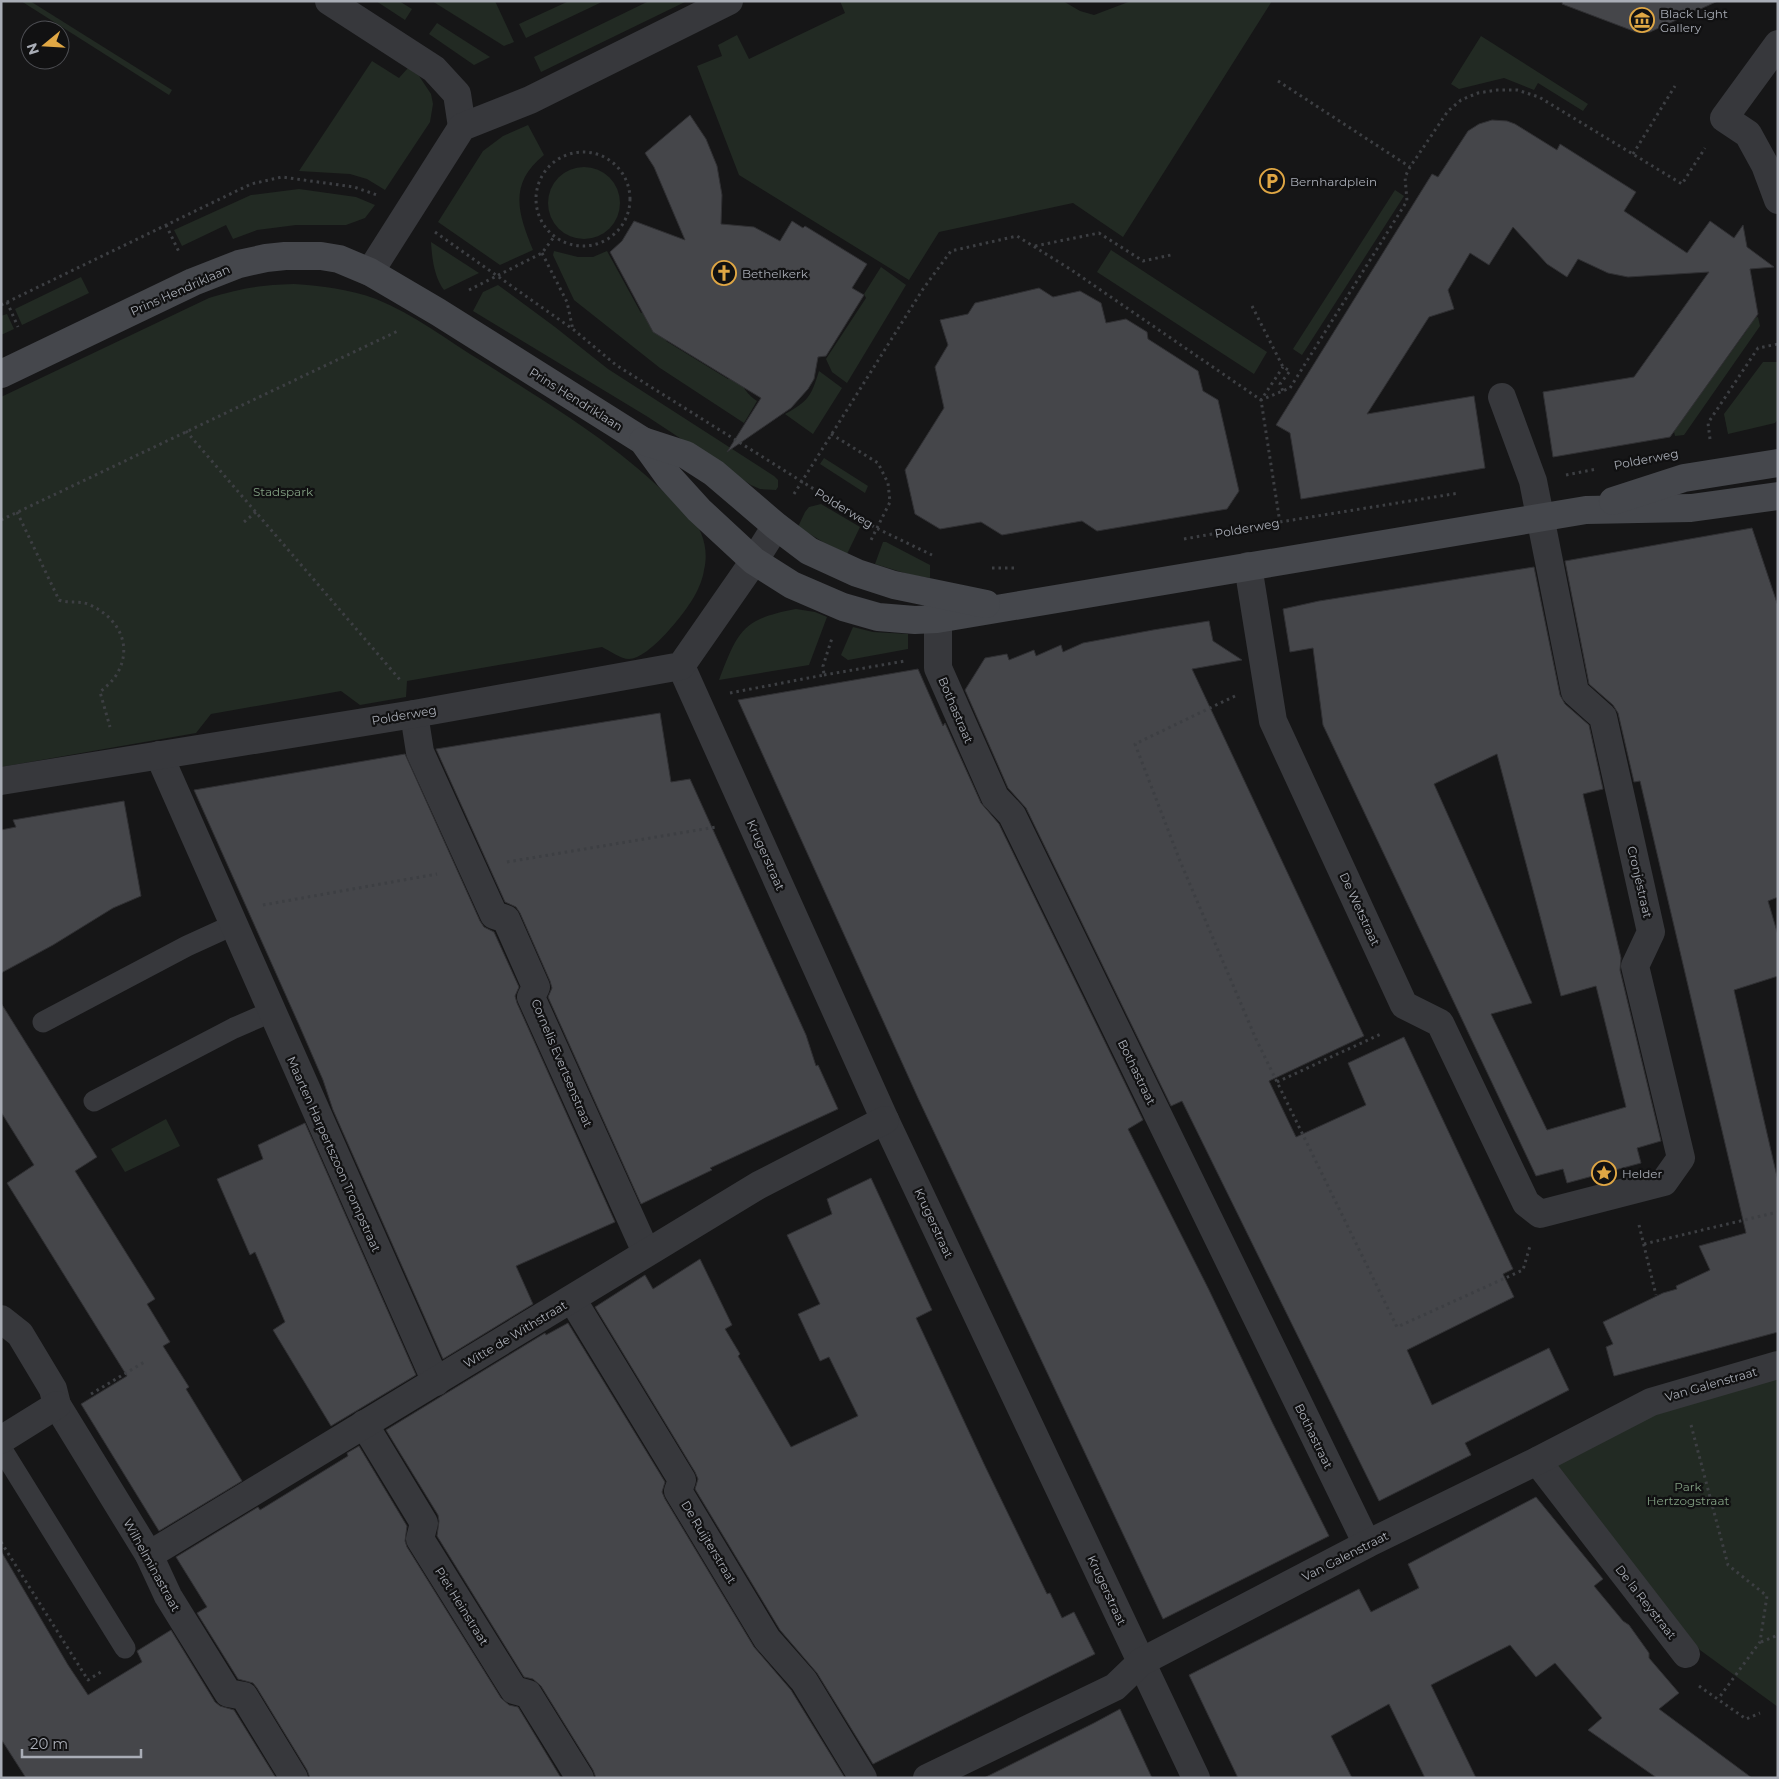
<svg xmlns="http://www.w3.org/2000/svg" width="1779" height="1779" font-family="Montserrat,sans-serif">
<rect width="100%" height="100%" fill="#161617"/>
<!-- green -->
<g fill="#222a23">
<polygon points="21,1 30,1 172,90 169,95"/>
<polygon points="376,1 399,1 412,9 405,20"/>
<polygon points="432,1 495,1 514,42 504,46"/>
<polygon points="569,1 604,1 526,38 519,24"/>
<polygon points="649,1 687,1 541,72 534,57"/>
<polygon points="840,1 1063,1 1080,11 1094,15 1131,1 1272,1 1123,237 1073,203 939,232 909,280 739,175 697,66 722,56 718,45 737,35 749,59 845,13"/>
<polygon points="437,23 490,57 474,65 429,34"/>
<polygon points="1481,36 1588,104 1583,111 1538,83 1534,90 1504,78 1459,89 1451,84"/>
<polygon points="372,61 399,78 408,68 419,76 431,94 433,104 430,122 385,190 367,179 350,174 299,171"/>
<path d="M528,125L544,155C508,184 518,213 533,250L500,265L438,222L483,151L503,136Z"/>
<circle cx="584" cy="203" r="36"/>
<polygon points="299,189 356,197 375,205 365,218 346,225 296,225 257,230 233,239 226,225 182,246 174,230 251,195"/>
<polygon points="1395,190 1404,196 1302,355 1293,349"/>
<path d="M431,242L479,273L444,290C434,277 432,258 431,242Z"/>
<polygon points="1111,250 1267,352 1254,374 1097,272"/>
<path d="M554,251L578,257H593L607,251L641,313L652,307L671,333L666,341L728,379L739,377C742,387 748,395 757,401L744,423L660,368L574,300L553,255Z"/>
<polygon points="881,267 906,285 847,383 832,372 826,359 866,298 864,294"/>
<polygon points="81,277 89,293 22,325 15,309"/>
<path d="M294,284C322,286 349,289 376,299C414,314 448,341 483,362C547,403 612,441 666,494C679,506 694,517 701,533C706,545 707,558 704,570C703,578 699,588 695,595C686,612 649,659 629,659C621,659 610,651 602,647L407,681L406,697L360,705L341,691L211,714L196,733L1,767V397L209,298C241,288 261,285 294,284Z"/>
<polygon points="498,285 555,327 608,369 774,476 778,480 778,487 776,490 760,489 751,485 648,417 473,311 483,292"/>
<polygon points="7,314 14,329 1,335 1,316"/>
<polygon points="1758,317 1760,326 1684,435 1675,436 1672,423 1681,421 1747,330 1746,319"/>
<polygon points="1763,362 1778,362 1778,419 1775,423 1728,434 1724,414"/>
<path d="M819,371L842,388L813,434L785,414C809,401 811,396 819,371Z"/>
<polygon points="824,458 868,486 865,493 820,464"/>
<polygon points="821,504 860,527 847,554 823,542 798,527 805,512 809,507"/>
<polygon points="883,542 886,542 930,565 930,578 911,575 875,564"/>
<path d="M796,609L815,612L827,617L809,665L719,680C738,631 742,619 796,609Z"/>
<polygon points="853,627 873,632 908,634 908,649 848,660 841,655"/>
<polygon points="166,1119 180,1146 125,1172 111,1149"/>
<polygon points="1778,1369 1778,1707 1700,1650 1550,1459 1657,1408"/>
</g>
<!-- building -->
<g fill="#45464a" stroke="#303033" fill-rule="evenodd">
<polygon points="1563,1 1718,1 1650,32 1636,32 1562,4"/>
<polygon points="690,115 706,139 717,166 722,195 721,224 754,227 780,241 792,221 803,228 805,226 867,264 852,288 864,295 826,356 818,357 814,379 808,389 791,408 727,452 761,398 653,332 610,252 622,241 634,221 685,240 654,167 645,153"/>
<polygon points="1492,120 1507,121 1515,124 1557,150 1560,144 1636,192 1624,211 1687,253 1710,221 1734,238 1743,225 1747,247 1774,267 1750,269 1758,314 1670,437 1553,457 1543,392 1634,377 1709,272 1628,277 1608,273 1578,259 1567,277 1547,264 1513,227 1489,265 1470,253 1448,290 1454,309 1429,317 1367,414 1474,396 1485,468 1301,499 1290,433 1276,425 1432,174 1438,177 1468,131 1479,124"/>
<polygon points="1039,288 1053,297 1080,291 1101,303 1106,323 1126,319 1147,332 1148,339 1198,371 1203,391 1218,400 1239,491 1227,509 1097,531 1082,521 1002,535 981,522 940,529 915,514 905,470 944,408 935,367 948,345 940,320 968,314 975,303"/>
<polygon points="1752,528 1778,606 1778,897 1768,901 1778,935 1778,976 1734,990 1778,1181 1778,1332 1614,1376 1606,1347 1613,1344 1603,1322 1663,1293 1677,1289 1676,1286 1710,1270 1699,1246 1746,1233 1640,781 1634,782 1618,713 1613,705 1589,684 1565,561"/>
<path d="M1534,567L1560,695L1565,704L1589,725L1603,789L1583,794L1621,958L1620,970L1661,1141L1637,1148L1641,1163L1567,1183L1563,1169L1536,1176L1323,725L1313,648L1290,652L1283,609L1319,601ZM1497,754L1561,996L1596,986L1626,1107L1547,1130L1491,1014L1532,1003L1434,784Z"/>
<polygon points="1209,621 1213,641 1242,660 1192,669 1364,1036 1269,1081 1296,1137 1366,1105 1348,1063 1404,1037 1513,1269 1503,1274 1514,1297 1407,1350 1432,1405 1549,1348 1569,1390 1465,1443 1471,1455 1379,1501 1182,1101 1171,1106 1026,808 1008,788 965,690 985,658 1007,654 1009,660 1034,650 1036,656 1061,645 1063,652 1083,643 1153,630"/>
<polygon points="918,669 943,726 945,723 981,803 999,824 1143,1120 1128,1129 1209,1290 1273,1424 1329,1536 1163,1619 918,1098 738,700"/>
<polygon points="660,713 671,782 690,779 806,1035 816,1066 818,1065 838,1109 710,1168 712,1170 641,1204 548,997 552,988 550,981 520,913 516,907 505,902 436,749"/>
<polygon points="405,754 480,921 484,927 494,932 519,987 515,996 517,1003 615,1222 516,1266 533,1304 443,1359 333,1110 323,1080 300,1027 194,790"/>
<polygon points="124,801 141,896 113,908 53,945 1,973 1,830 16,827 13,820"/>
<polygon points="1,1003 97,1157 75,1171 155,1299 147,1304 170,1342 163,1346 189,1387 186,1389 242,1481 159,1531 81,1404 127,1376 7,1183 34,1165 1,1112"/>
<polygon points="305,1123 416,1375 331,1426 273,1330 285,1322 255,1252 250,1255 217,1179 263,1159 258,1145"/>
<polygon points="871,1178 932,1310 916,1318 984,1464 1047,1594 1050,1593 1062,1618 1074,1612 1095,1654 873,1764 817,1673 780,1630 695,1489 698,1479 695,1472 595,1307 645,1275 653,1289 700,1259 732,1325 725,1329 740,1354 738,1356 791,1447 858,1416 829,1357 820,1361 798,1314 820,1304 787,1235 832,1214 827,1199"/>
<polygon points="568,1323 665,1482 662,1492 665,1499 754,1647 791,1690 845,1778 596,1778 593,1770 541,1686 533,1679 524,1677 437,1536 439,1521 438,1515 386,1430 545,1333 546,1335"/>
<polygon points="359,1446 407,1526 405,1541 407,1547 501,1698 509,1705 518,1707 561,1778 310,1778 307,1770 257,1688 253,1683 238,1679 197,1613 207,1607 176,1557 258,1507 260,1510 348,1456 347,1453"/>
<polygon points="1536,1497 1603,1579 1594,1586 1623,1621 1629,1625 1649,1653 1649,1658 1679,1693 1659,1709 1752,1778 1657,1778 1588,1730 1602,1718 1555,1663 1536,1677 1510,1645 1431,1685 1476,1778 1425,1778 1389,1704 1331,1736 1352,1778 1238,1778 1189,1675 1359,1589 1371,1612 1419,1588 1408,1564"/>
<polygon points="1,1551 68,1665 88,1695 142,1662 137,1651 171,1630 215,1702 220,1706 234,1710 276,1778 26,1778 1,1739"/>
<polygon points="1120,1709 1152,1778 984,1778 1094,1723"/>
</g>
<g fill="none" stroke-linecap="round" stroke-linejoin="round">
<!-- path -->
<g stroke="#3d3f43" stroke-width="3" stroke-dasharray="2.5 4" stroke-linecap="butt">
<polyline points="1278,81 1410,167"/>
<circle cx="583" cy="199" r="47"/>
<polyline points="1633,154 1675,86"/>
<polyline points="166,225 179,252"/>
<polyline points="435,232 574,330 616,365 876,528 932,555"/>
<polyline points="1035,246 1099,233 1143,261 1171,255"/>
<polyline points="542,253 567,302 573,330"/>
<polyline points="469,290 542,253 554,237"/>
<polyline points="7,302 18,327"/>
<polyline points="1,305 251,184 282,177 354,187 377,195"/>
<polyline points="1252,306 1283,367 1290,371 1280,384 1283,391"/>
<polyline points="186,431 401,681"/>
<polyline points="831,434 878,463 888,483 890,502 870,542"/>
<polyline points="1710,439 1708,423 1758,348 1778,344"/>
<polyline points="1566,475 1597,469"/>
<polyline points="794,494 923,289 951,251 1017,236 1070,269 1261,400 1283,367"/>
<path d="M17,512L59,600C69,604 80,600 90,605C117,617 133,644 118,672C114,680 107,686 100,692L110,727"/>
<polyline points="1,520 400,330"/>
<polyline points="244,522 256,512"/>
<polyline points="1280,523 1261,400 1290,388 1407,201 1405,177 1410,167 1448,111 1461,100 1478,93 1497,90 1517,90 1539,97 1682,184 1705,148"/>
<polyline points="1184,539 1280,522 1459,493"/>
<polyline points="992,568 1018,568"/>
<polyline points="824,675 905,661"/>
<polyline points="730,693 824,675 823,666 832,638"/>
<polyline points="1235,696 1135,744 1180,861 1256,1039 1397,1327 1523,1270 1530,1246"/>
<polyline points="507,862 716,827"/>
<polyline points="263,905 437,874"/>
<polyline points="1277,1082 1383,1033"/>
<polyline points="1639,1225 1656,1295"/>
<polyline points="1644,1244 1778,1212"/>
<polyline points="91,1394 146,1361"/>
<polyline points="1691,1425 1728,1565 1767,1596 1760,1642 1718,1699"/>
<polyline points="1,1542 88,1680 104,1670"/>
<polyline points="1761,1642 1778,1635"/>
<polyline points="1699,1686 1746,1719 1760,1713"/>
</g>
<!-- lane -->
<g stroke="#37383c" stroke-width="21">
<polyline points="43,1022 187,946 233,925"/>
<polyline points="94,1101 234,1028 271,1012"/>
<polyline points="1,1448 125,1648"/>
</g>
<!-- street -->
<g stroke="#37383c" stroke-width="28">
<polyline points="329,1 434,69 457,94 462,127"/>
<polyline points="1778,44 1724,118 1748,134 1765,165 1778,200"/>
<polyline points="370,272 462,127 530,100 729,1"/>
<polyline points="1248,566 1273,721 1404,1005 1440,1023 1526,1203 1540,1214 1664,1182 1681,1158 1635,966 1651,932 1603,717 1575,692 1533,481 1502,397"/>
<polyline points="938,596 938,668 995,797 1012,815 1367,1544"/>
<polyline points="681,666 885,1120 1196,1778"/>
<polyline points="414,714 420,752 494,915 506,919 536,987 531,997 646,1252"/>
<polyline points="159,755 436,1382"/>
<polyline points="1,781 414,714 681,666 754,561 776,526"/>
<polyline points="572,1299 682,1480 678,1491 767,1639 804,1681 863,1778"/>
<polyline points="1,1319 20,1334 53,1389 57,1405 149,1555 168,1596 228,1693 244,1696 294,1778"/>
<polyline points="364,1424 424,1523 420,1539 514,1690 528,1694 580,1778"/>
<polyline points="1,1440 57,1405"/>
<polyline points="1537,1461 1686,1654"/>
<polyline points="149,1555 759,1185 885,1120"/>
<polyline points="927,1778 1115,1687 1141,1662 1367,1544 1537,1461 1651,1402 1778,1365"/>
</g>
<!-- secondary -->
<g stroke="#45474c" stroke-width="28">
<polyline points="1,374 193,282 239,264 266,258 285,256 321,256 339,259 370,272 438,312 643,441 669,477 699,510 754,561 792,585 843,607 878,617 915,620 937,619 1586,510 1691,508 1778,496"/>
<polyline points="643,441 686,455 714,473 776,526 809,551 857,573 894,585 986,604"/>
<polyline points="1613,501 1684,478 1778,463"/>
</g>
</g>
<!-- icons -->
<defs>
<symbol id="museum-ring" viewBox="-11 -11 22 22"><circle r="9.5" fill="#111112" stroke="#e0a744" stroke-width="1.5"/><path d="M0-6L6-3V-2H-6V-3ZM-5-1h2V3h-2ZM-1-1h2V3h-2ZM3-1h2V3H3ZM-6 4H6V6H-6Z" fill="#e0a744"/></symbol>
<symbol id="parking-ring" viewBox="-11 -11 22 22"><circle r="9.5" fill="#111112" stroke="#e0a744" stroke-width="1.5"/><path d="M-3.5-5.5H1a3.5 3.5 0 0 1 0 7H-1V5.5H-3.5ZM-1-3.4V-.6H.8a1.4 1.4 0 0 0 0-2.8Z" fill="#e0a744"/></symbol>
<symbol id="church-ring" viewBox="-11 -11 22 22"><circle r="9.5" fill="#111112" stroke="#e0a744" stroke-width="1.5"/><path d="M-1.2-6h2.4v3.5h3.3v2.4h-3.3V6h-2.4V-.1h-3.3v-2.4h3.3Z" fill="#e0a744"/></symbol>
<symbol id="sight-ring" viewBox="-11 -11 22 22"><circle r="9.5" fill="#111112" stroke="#e0a744" stroke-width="1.5"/><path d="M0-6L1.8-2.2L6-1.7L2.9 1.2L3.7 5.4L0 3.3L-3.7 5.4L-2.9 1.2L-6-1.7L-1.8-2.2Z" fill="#e0a744"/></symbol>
</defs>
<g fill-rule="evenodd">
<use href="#museum-ring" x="1628" y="6" width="28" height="28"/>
<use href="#parking-ring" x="1258" y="167" width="28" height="28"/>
<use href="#church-ring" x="710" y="259" width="28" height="28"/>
<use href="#sight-ring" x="1590" y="1159" width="28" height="28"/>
</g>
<g text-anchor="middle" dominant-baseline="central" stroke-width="4.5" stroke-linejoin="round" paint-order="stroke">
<!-- poi labels -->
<g font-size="12" fill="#a9adb6" stroke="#111112" text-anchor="start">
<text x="1660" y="13">Black Light<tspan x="1660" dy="14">Gallery</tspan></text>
<text x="1290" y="181">Bernhardplein</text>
<text x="742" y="273">Bethelkerk</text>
<text x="1622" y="1173">Helder</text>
</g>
<!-- street labels -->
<g font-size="12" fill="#a9adb6" stroke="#111112">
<text transform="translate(180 290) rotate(-24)">Prins Hendriklaan</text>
<text transform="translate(576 399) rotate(32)">Prins Hendriklaan</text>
<text transform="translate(1646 459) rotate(-11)">Polderweg</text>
<text transform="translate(844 508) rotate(31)">Polderweg</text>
<text transform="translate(1247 528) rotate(-10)">Polderweg</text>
<text transform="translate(956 710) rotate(67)">Bothastraat</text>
<text transform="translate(404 715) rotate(-10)">Polderweg</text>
<text transform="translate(766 855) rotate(66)">Krugerstraat</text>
<text transform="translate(1640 882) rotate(77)">Cronjéstraat</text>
<text transform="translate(1360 909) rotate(65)">De Wetstraat</text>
<text transform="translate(562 1063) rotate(67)">Cornelis Evertsenstraat</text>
<text transform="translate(1137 1072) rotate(64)">Bothastraat</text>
<text transform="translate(334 1154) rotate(66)">Maarten Harpertszoon Trompstraat</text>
<text transform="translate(934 1223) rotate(65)">Krugerstraat</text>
<text transform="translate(515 1334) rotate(-31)">Witte de Withstraat</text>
<text transform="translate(1711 1384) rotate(-16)">Van Galenstraat</text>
<text transform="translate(1314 1436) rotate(64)">Bothastraat</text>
<text transform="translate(709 1542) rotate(59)">De Ruijterstraat</text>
<text transform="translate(1345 1556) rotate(-27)">Van Galenstraat</text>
<text transform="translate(152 1565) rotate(61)">Wilhelminastraat</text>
<text transform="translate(1107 1590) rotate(65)">Krugerstraat</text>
<text transform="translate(1646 1602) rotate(52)">De la Reystraat</text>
<text transform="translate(462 1606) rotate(58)">Piet Heinstraat</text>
</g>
<!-- park labels -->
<g font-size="12" fill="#829f82" stroke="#111112">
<text x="283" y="491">Stadspark</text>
<text x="1688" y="1486">Park<tspan x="1688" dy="14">Hertzogstraat</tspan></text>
</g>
</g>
<!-- border -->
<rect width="1779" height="1779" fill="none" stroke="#a9adb6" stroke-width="5"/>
<!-- north arrow -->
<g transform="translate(45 45) rotate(252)"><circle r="24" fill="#111112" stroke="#4e4f54"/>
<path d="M0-4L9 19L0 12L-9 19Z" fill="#e0a744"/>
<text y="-8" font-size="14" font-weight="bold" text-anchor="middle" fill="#a9adb6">N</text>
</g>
<!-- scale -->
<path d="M22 1749v8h119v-8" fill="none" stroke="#a9adb6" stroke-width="2.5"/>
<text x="30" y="1749" font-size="15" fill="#a9adb6" stroke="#111112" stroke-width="4" paint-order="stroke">20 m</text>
</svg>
